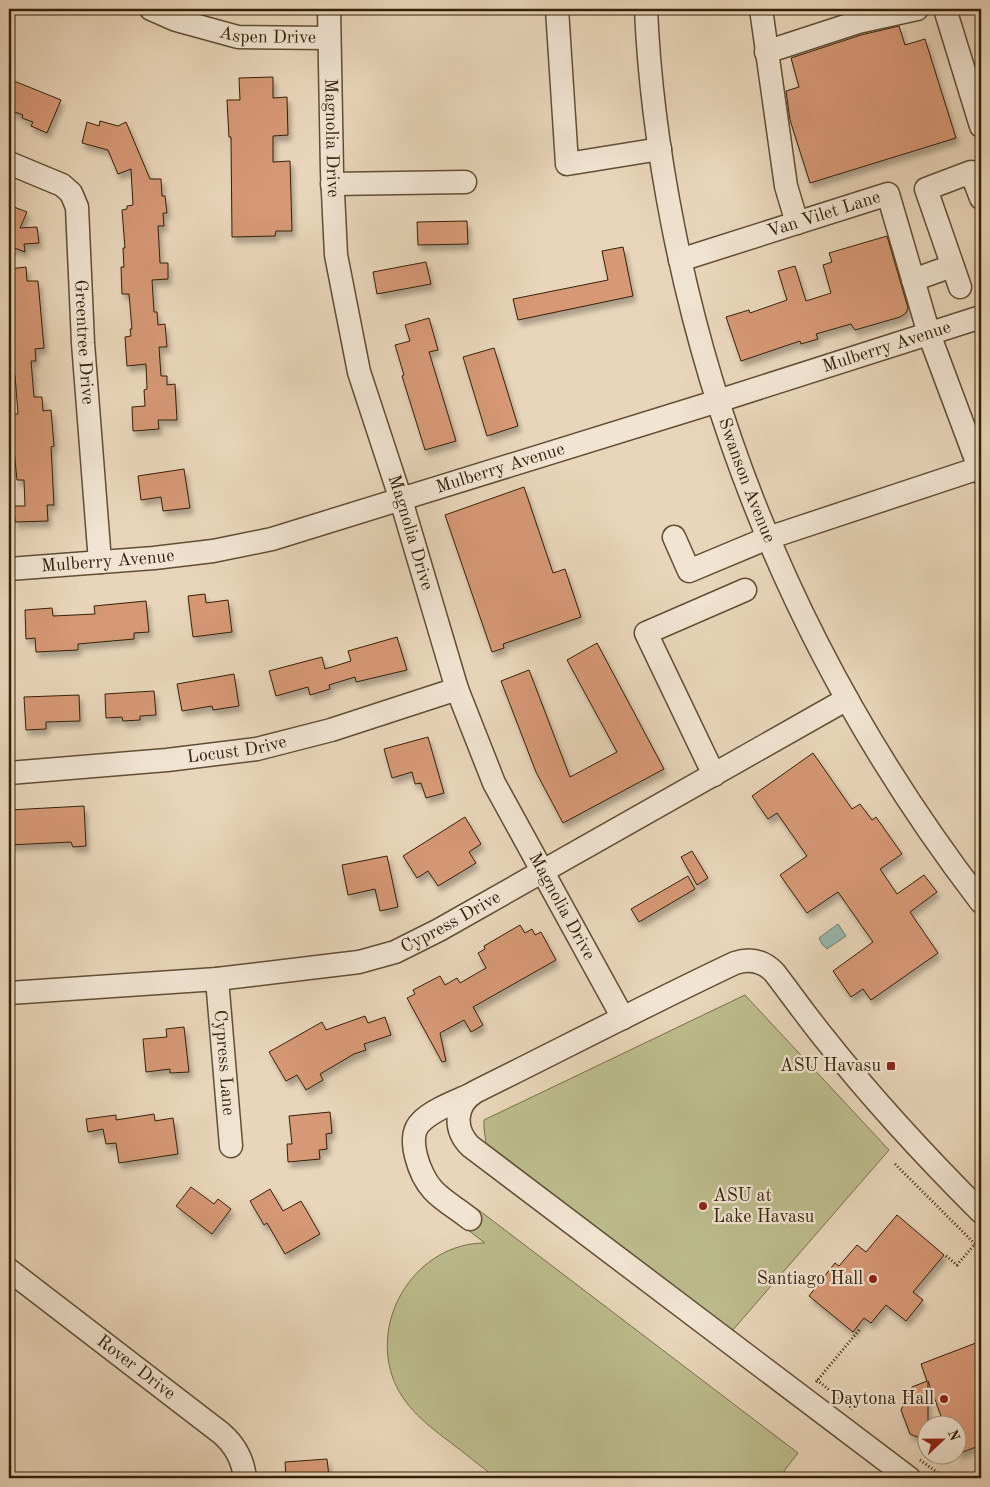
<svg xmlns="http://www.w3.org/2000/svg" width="990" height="1487" font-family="'Old Standard TT',serif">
<defs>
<filter id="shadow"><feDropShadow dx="3" dy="5.5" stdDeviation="2.5" flood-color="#0004"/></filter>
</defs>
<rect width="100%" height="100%" fill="#e9d6ba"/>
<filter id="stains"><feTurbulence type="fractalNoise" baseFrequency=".004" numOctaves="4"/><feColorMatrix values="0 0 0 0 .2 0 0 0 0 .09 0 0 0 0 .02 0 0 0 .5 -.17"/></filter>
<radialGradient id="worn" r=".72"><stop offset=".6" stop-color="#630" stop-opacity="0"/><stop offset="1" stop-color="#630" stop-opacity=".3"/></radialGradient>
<!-- green -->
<g fill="#bcbc8c" stroke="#786e4a">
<polygon points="745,995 889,1150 732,1331 486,1143 484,1128 484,1120"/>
<path d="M476,1208L798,1453L784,1471L786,1478C714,1478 642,1478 570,1478C552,1478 534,1478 517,1478C511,1478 503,1480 498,1478C492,1476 466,1454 459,1449C433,1429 407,1412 394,1381C369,1318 417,1243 485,1243L464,1227Z"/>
</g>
<!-- water -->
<polygon fill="#97b9af" stroke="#6f7c6c" points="838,924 846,936 827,949 822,944 819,938"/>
<!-- building -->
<g fill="#d69874" stroke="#342008" filter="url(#shadow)">
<polygon points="899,26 905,45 925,39 956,138 810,183 790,120 786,91 799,87 791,58 861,35"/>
<polygon points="273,77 273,98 287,97 288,135 273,136 273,162 290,161 292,231 276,231 275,236 232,237 231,137 229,137 227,100 240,100 239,78"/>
<polygon points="14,81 61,100 47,133 31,126 33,122 22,118 23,115 9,110 9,93"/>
<polygon points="100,121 118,126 126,122 150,179 161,179 162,196 165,196 167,213 163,213 164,226 158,226 160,263 168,263 168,279 152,280 154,312 157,312 158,325 165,324 167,347 159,347 161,376 167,376 167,385 175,384 177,420 158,420 159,429 133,431 132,407 145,406 144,390 147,389 146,364 127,366 125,337 131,336 130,329 132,329 129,294 122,294 121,267 124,267 123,248 125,248 122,210 127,209 127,206 133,205 131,169 118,174 108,150 82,143 87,122 99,126"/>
<polygon points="9,205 27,212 20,228 37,227 39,243 24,244 25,252 12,247 9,254"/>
<polygon points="467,221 468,244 418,245 417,222"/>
<polygon points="887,236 908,308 906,313 900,317 855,330 851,324 816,334 818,339 801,344 800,341 741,361 726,317 749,310 750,313 787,300 778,271 795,266 806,301 831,293 823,265 832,262 829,253"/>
<polygon points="623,247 633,296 518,320 513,299 608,280 602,251"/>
<polygon points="426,262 431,284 377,294 373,272"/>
<polygon points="26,267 27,281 38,281 44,348 35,349 36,361 31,361 34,397 42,397 43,411 51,410 54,446 51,447 54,505 47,505 48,521 15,522 14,506 25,506 24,480 17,480 13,440 9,440 9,421 11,421 11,414 18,414 15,375 9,375 9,269"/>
<polygon points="429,318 438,350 429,352 456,441 425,450 402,376 404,375 395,345 410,341 405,325"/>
<polygon points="494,348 518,426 487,436 463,357"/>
<polygon points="184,469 190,508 163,511 161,497 141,500 138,476"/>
<polygon points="524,487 553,573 565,569 581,617 503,644 504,648 492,652 445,515"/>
<polygon points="205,594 206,603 228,600 232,632 193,637 188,596"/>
<polygon points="146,601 149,632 134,633 134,639 78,644 78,650 36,652 35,638 26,639 25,610 52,608 53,616 95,614 94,606"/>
<polygon points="397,637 407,670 356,682 355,677 329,685 330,689 310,695 308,687 276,696 269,671 322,657 325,669 351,661 348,651"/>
<polygon points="597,643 664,769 563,823 536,772 501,681 529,670 570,777 617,752 567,660"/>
<polygon points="234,674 239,706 213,710 212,706 182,711 177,684"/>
<polygon points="154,691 156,715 140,716 140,720 123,721 122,717 106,718 105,694"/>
<polygon points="79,695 80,721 46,722 46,729 26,730 24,697"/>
<polygon points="428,737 444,793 426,798 421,783 415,784 412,772 392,778 384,749"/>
<polygon points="813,753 852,809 860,804 872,820 876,817 902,854 880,869 897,894 924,875 937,892 910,912 938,953 871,1000 863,989 851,997 833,971 873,942 838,892 807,913 780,875 807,856 777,813 768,819 752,796"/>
<polygon points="84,806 86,846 73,847 71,842 9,845 9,810"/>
<polygon points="465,817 481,844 469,852 476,863 438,886 428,871 417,878 403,856"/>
<polygon points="692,851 708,878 697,885 681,857"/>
<polygon points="387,856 398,907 380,911 375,889 348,895 342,865"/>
<polygon points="688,876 695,889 639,922 631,909"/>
<polygon points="520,925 525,933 532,929 535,935 541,932 556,960 473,1007 483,1025 471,1032 464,1020 440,1033 446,1061 442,1062 407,998 415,994 413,990 440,976 445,985 457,978 460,983 486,968 478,953 485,949 484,946"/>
<polygon points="365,1016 368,1023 385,1017 391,1035 364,1044 366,1050 354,1054 320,1074 323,1080 306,1090 297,1075 286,1081 269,1052 322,1022 326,1030"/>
<polygon points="184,1027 189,1072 170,1073 170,1069 146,1072 143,1039 167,1037 166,1029"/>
<polygon points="330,1112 332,1133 326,1134 327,1149 319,1150 320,1159 288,1162 287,1144 292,1144 289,1116"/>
<polygon points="154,1114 155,1121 173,1118 178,1154 119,1163 116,1143 106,1144 103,1129 88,1132 86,1119 116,1115 116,1120"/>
<polygon points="191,1187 214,1204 218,1199 231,1209 212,1234 176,1206"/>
<polygon points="270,1189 283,1211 301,1201 320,1234 285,1254 267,1223 264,1225 250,1201"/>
<polygon points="897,1215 944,1255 913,1292 923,1300 906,1321 886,1305 871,1323 864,1318 853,1332 809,1296 835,1263 839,1266 857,1245 866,1252"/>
<polygon points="981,1341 981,1445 958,1454 958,1424 944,1424 928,1381 928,1441 910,1434 901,1410 912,1387 927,1381 921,1364"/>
<polygon points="327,1459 329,1477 286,1478 285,1462"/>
</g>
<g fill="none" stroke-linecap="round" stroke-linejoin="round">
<defs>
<g id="minor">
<path id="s1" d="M151,9L176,20L238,37L329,38"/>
<path id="s2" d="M329,9L332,172L336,255L359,372L401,500L457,689L494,783L623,1018"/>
<polyline points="557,9 567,164 660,149"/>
<path id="s3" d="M646,9C649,82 659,155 673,226C722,474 827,701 981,902"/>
<polyline points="761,9 786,186 797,223"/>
<polyline points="945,9 981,126"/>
<polyline points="766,52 858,22 917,9"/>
<path id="s4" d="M9,163L62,185L71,193L77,207L83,343L100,562"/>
<polyline points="332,184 465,182"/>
<path id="s5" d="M680,260L888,194L929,334L981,473"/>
<polyline points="913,280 952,266"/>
<polyline points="960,287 926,189 971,172 981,198"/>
<polyline points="674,537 689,571 768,538 979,468"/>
<path id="s6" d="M9,569L154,558L213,551L272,539L718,401L981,317"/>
<path id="s7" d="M9,773L167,760L257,749L331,730L457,689"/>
<polyline points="714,775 646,633 745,590"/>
<path id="s8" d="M217,979L231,1146"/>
<path id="s9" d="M9,993L217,979L359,962L395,952L439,930L847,699"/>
<path d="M470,1219C458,1209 443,1201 433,1190C420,1176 405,1137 421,1122C432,1110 457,1101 472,1094"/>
<path id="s10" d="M9,1270L221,1433C235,1445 243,1460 245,1478"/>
<path d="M909,1478L470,1146C454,1130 454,1105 475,1092C562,1049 648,1004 735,963C750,958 763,961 774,972C791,994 807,1017 825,1039C873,1100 926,1157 981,1212"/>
</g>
</defs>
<!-- minor casing -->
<use href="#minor" stroke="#614e34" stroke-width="25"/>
<!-- path -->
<g stroke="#342008" stroke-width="3" stroke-dasharray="1 2.5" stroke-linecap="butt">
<polyline points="895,1164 981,1250"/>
<polyline points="946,1256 957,1265 975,1244"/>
<polyline points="817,1380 853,1409"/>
<polyline points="816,1382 860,1329"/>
<polyline points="920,1460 945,1478"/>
</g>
<!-- minor -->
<use href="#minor" stroke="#f1e4d2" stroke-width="22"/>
</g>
<!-- markers -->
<g fill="#8f2418" stroke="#f1e4d2" stroke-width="2">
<rect x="886" y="1061" width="10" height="10" rx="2.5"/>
<circle cx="703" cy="1206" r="5"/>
<circle cx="873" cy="1279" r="5"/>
<circle cx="944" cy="1399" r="5"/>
</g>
<g text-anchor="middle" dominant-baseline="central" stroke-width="4.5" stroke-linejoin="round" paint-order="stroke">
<!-- street labels -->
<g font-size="18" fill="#342008" stroke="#f1e4d2">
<text stroke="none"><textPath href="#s1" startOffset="121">Aspen Drive</textPath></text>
<text stroke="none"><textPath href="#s2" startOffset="129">Magnolia Drive</textPath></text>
<text stroke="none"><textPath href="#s5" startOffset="151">Van Vilet Lane</textPath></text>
<text stroke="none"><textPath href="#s4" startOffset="220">Greentree Drive</textPath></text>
<text stroke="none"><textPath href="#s6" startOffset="909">Mulberry Avenue</textPath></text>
<text stroke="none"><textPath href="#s6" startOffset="504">Mulberry Avenue</textPath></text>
<text stroke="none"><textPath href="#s3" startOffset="484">Swanson Avenue</textPath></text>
<text stroke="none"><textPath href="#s2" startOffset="534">Magnolia Drive</textPath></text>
<text stroke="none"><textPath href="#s6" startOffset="99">Mulberry Avenue</textPath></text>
<text stroke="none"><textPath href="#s7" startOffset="229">Locust Drive</textPath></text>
<text stroke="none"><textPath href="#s2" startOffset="939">Magnolia Drive</textPath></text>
<text stroke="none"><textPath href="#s9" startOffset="452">Cypress Drive</textPath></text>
<text stroke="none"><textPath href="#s8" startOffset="84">Cypress Lane</textPath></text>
<text stroke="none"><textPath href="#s10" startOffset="160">Rover Drive</textPath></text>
</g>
<!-- poi labels -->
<g font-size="18" fill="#342008" stroke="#f1e4d2" text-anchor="end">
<text x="881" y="1066">ASU Havasu</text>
<text x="713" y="1196" text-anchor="start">ASU at<tspan x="713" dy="21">Lake Havasu</tspan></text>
<text x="863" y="1279">Santiago Hall</text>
<text x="934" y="1399">Daytona Hall</text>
</g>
</g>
<!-- margin -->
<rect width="990" height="1487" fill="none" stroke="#e9d6ba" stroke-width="30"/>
<rect x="10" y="10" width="970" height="1467" fill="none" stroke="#342008" stroke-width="2.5"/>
<rect x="15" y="15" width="960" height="1457" fill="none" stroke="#342008"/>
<!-- north arrow -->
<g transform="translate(942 1440) rotate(68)"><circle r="24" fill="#f1e4d2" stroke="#a59681"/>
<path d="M0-4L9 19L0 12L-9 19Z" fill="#8f2418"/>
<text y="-8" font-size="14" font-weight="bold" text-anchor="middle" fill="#342008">N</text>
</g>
<rect width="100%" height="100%" filter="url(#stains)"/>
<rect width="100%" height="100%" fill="url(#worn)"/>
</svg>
